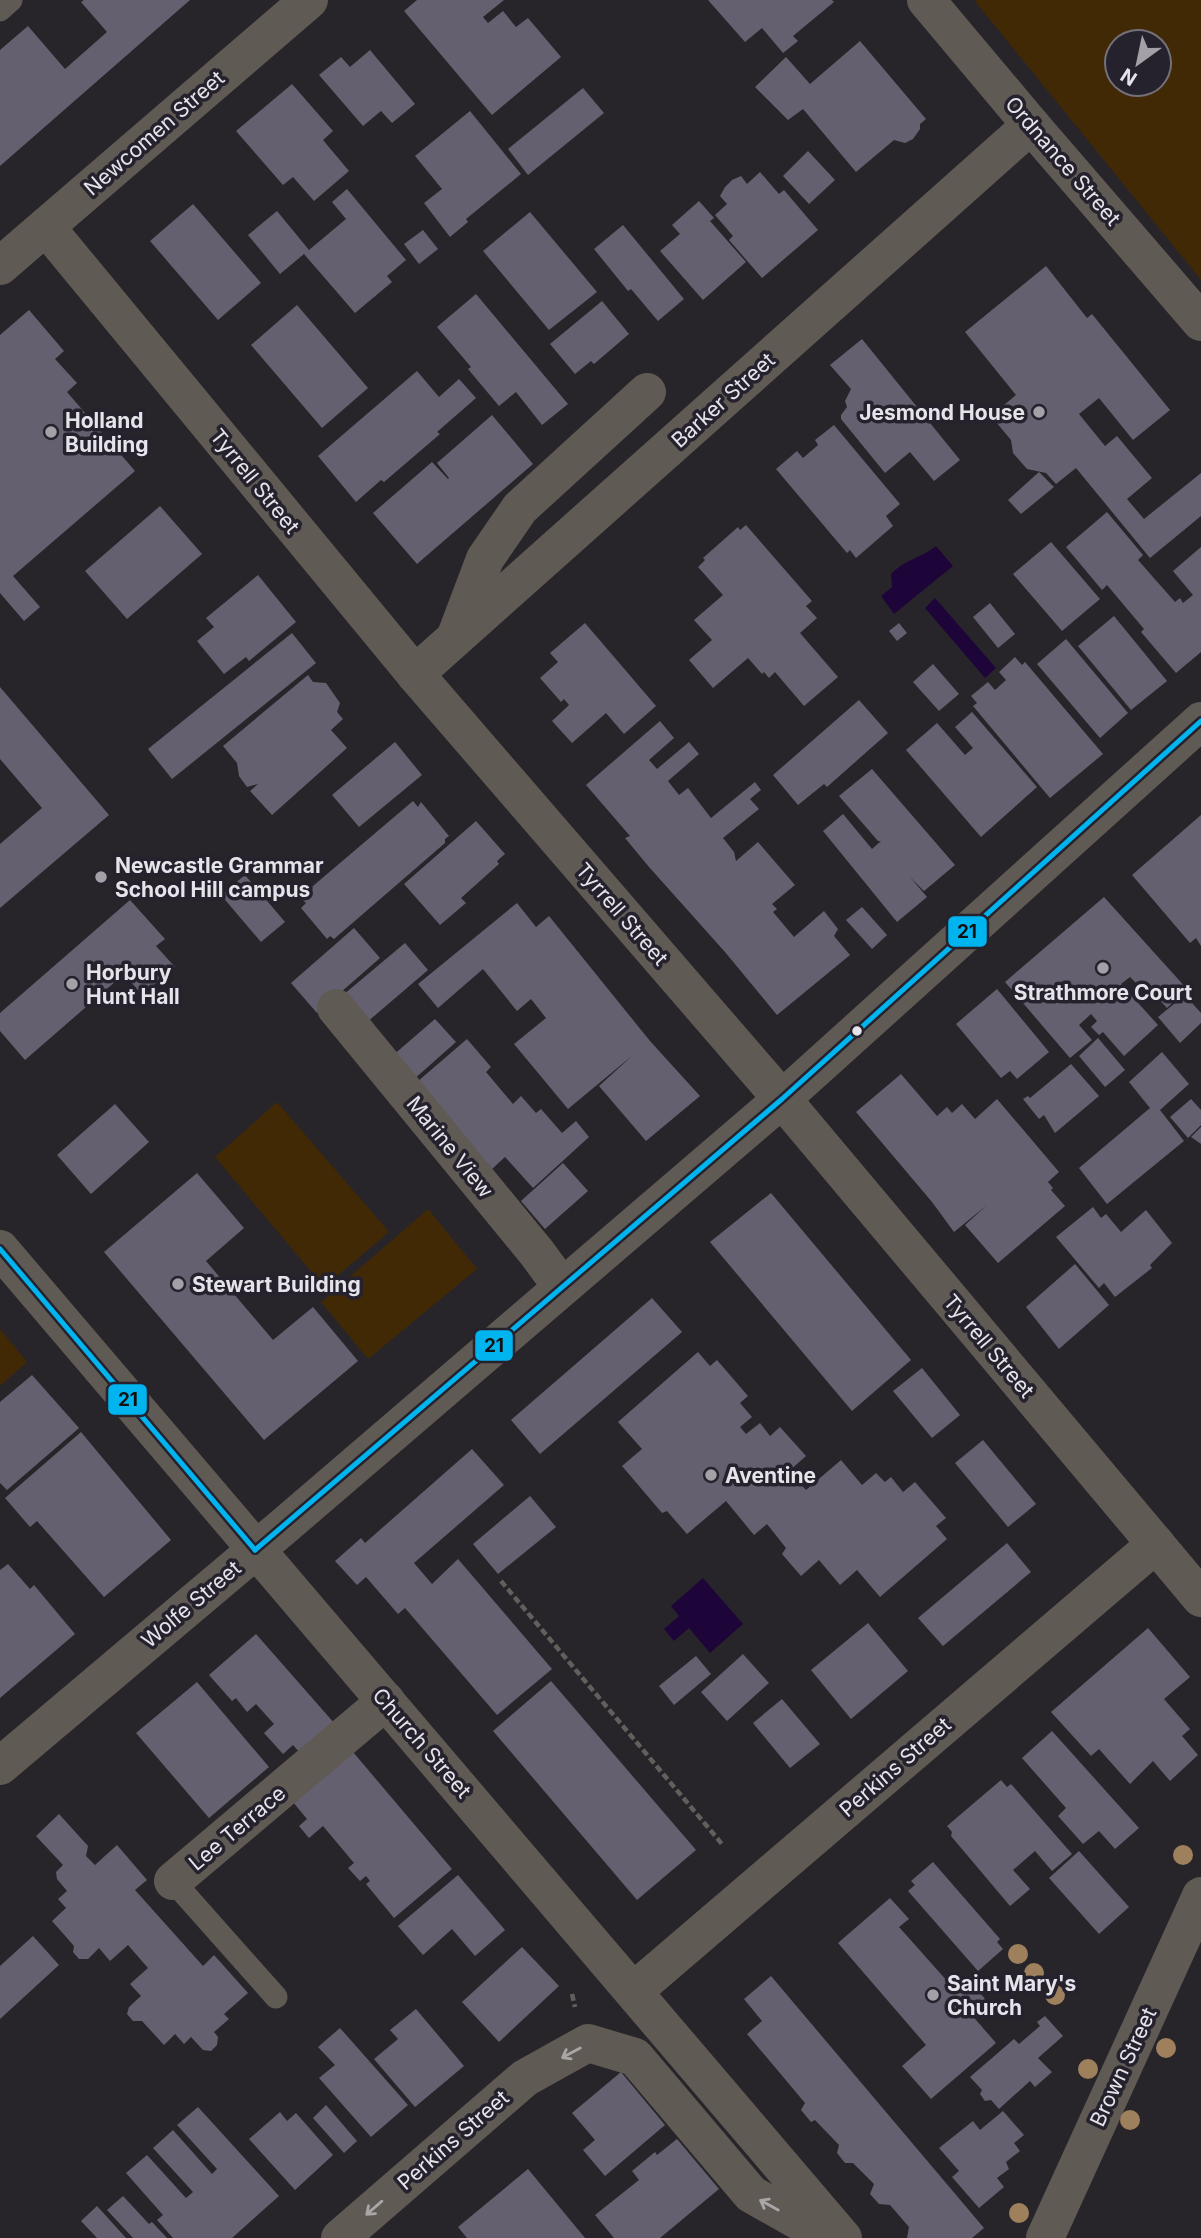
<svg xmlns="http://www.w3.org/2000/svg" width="1201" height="2238" font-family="Inter,sans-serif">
<rect width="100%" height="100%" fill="#27252a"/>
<!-- green -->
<g fill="#412906" fill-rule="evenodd">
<path d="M974,0H1201V280ZM1159,42V84H1117V42Z"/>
<polygon points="277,1102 389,1232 324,1287 215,1157"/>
<polygon points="428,1209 477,1269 368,1359 321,1302"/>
<polygon points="0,1329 27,1362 0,1386"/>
</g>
<!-- water -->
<g fill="#1e0539">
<path d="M936,546L953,566L894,614L881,596L892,587L891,574C907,558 920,559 936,546Z"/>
<polygon points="935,598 996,668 985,678 925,608"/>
<polygon points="703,1578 743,1624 710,1653 689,1628 674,1641 664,1629 679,1616 671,1606"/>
</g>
<!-- building -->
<g fill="#65606f">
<polygon points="84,0 190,0 0,166 0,50 28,26 65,69 107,32 81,2"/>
<polygon points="417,0 504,0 483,17 488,23 503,11 516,27 528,18 561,57 492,115 404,11"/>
<polygon points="708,0 832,0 834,2 793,36 798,41 783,53 762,28 745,42"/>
<polygon points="860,41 926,119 920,124 920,129 913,139 905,143 894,140 856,172 803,109 788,120 755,87 786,57 810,84"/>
<polygon points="370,50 415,104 392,123 381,111 363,126 319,75 341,57 350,67"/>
<polygon points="292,84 333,131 323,140 349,171 314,201 293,177 283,185 236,131"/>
<polygon points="583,88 604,113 528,175 508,149"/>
<polygon points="470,111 521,174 466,219 468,222 450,237 424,203 442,189 415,156"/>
<polygon points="808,151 835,180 809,204 783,176"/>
<polygon points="760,172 779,194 784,190 818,230 762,278 729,240 733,236 715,215 727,204 720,196 725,187 732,180 741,176 747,184"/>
<polygon points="347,189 406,260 387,276 392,282 355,313 304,254 280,274 248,235 277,211 309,250 346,219 332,202"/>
<polygon points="699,201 714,218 710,221 746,262 703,300 660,251 680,234 672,225"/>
<polygon points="193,204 261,283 218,320 150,241"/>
<polygon points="530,212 597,292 549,330 483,251"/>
<polygon points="623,225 684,299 658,321 631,289 628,291 594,249"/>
<polygon points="423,230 438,249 419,264 404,244"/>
<polygon points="1046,266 1087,318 1092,314 1170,410 1133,440 1099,398 1079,414 1105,446 1117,436 1152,478 1127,499 1144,519 1201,473 1201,516 1150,558 1076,468 1056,484 1046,473 1027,469 1013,453 1011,440 991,416 1016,395 965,332"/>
<polygon points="476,294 568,404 542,425 516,392 499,406 468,369 471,367 437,327"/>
<polygon points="602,301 629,334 594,364 591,361 575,374 550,344"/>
<polygon points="297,305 368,388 322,428 251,345"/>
<polygon points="29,310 64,351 55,359 77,383 67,392 135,471 13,576 40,607 24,621 0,593 0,335"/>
<polygon points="862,339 960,460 934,481 910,452 885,473 841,419 841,415 847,407 845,401 851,389 830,365"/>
<polygon points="417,371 439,397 459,379 476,398 437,432 440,434 384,482 381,480 356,502 318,456"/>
<polygon points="492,415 533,464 417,564 373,513 432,462 448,479 449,478 437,463"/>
<polygon points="834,425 900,504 886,516 893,526 856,558 850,550 847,553 776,469 797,451 803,458 818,445 815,440"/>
<polygon points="1039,472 1054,487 1021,514 1008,500"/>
<polygon points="160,506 202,554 127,619 85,571"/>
<polygon points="1107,512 1143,555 1138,560 1175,602 1180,598 1183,603 1193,595 1173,571 1201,547 1201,652 1176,673 1141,632 1144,629 1107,585 1102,590 1066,547"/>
<polygon points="746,525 812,601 806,606 817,618 800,633 838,677 804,706 775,672 769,678 764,672 762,674 748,658 713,688 689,660 712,640 694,620 723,595 698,567 705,560 703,558 738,527 740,530"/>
<polygon points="1051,542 1100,599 1062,631 1013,574"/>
<polygon points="258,575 296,622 249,661 246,657 224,674 197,641 214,627 206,618"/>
<polygon points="990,603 1015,634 998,648 973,617"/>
<polygon points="1114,616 1167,681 1131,710 1078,646"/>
<polygon points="585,623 656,706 624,734 606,713 572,743 552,721 569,705 564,699 561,702 540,678 558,662 550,653"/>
<polygon points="899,623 907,633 897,641 889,631"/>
<polygon points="292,633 316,663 172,779 148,749"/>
<polygon points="1066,639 1128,713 1100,738 1037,664"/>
<polygon points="1015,657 1022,665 1025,662 1103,754 1050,798 973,706 977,703 971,696 988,682 995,690 1006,680 999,672"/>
<polygon points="933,664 959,694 939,711 913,682"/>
<polygon points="308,675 313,682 326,683 340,703 337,712 343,719 331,730 347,748 272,815 250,791 258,784 247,787 239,776 237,763 223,746"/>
<polygon points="0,687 109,815 0,908 0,844 42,808 0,759"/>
<polygon points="859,700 888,733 827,787 824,784 798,805 773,775"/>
<polygon points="972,712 1037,787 981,837 906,750 937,723 965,755 973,748 955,727"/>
<polygon points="660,721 674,738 649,760 657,769 689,742 699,754 668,781 679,795 688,788 711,818 755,782 761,790 750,799 759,809 723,838 734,852 736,861 758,842 795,885 772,904 777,909 773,912 794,937 824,911 838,929 834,936 850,955 777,1015 725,952 649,867 625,838 630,836 586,785"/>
<polygon points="395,742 422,775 359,827 332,795"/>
<polygon points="872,769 955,865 924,891 910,877 927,897 897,922 823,831 843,814 872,849 881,841 878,841 839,796"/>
<polygon points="413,801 418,807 421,802 449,836 445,839 445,843 334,939 330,936 327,939 301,908 306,903 300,897"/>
<polygon points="1201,815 1201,946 1196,938 1190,943 1132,875"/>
<polygon points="476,821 505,854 497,861 499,864 461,898 466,903 440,925 404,884"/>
<polygon points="245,875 285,922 261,942 221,895"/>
<polygon points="1104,897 1187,989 1167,1008 1142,981 1138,985 1130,977 1121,984 1158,1025 1124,1056 1103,1032 1099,1035 1091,1027 1097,1021 1091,1014 1079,1025 1092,1040 1070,1058 1005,982"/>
<polygon points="130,900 165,939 156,946 175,967 142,995 124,974 25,1060 0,1031 0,1013"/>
<polygon points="517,903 536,927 549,916 650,1041 700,1096 646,1141 599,1086 633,1055 568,1109 514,1044 546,1018 531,999 517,1011 483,969 438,1008 418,984"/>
<polygon points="862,907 887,935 872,949 846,920"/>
<polygon points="354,928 380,958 317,1013 291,983"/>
<polygon points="405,943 428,970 366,1023 343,995"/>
<polygon points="997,989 1049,1052 1017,1079 1010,1071 1001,1078 956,1024"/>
<polygon points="1185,995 1201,1013 1201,1023 1180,1043 1158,1017"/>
<polygon points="435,1019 456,1042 412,1081 391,1057"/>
<polygon points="1098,1038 1125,1070 1105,1087 1079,1056"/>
<polygon points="467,1039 491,1067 486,1072 513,1104 521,1096 536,1113 541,1109 562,1133 576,1121 589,1137 533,1188 505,1157 492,1169 417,1082"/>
<polygon points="1162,1052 1189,1084 1160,1110 1184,1141 1107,1204 1079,1168 1150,1108 1129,1082"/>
<polygon points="1071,1064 1099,1096 1055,1133 1044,1115 1039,1119 1023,1099 1028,1096 1030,1098"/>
<polygon points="901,1074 937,1116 947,1107 952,1113 962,1104 975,1119 997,1099 1059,1172 1048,1182 1053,1188 1051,1190 1065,1206 998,1263 965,1225 987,1205 954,1232 932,1202 856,1112"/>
<polygon points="1191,1099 1201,1110 1201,1125 1188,1138 1170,1117"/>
<polygon points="115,1104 149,1142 91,1194 57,1155"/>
<polygon points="1201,1127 1201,1144 1191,1137"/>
<polygon points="563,1163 588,1191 545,1229 521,1201"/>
<polygon points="197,1173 244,1228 206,1261 273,1340 313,1307 358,1361 264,1440 104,1252"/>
<polygon points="771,1193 911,1360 852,1411 710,1242"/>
<polygon points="1093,1207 1101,1218 1106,1214 1121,1232 1146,1210 1172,1243 1150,1265 1152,1268 1115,1297 1104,1283 1099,1288 1056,1237"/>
<polygon points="1075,1264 1109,1305 1059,1349 1026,1307"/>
<polygon points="652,1298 682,1332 540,1454 511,1420"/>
<polygon points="698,1352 710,1366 717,1360 748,1396 740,1403 752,1417 740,1427 746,1434 760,1423 770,1436 780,1427 806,1456 789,1471 806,1490 841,1460 862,1485 876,1473 885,1482 891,1477 903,1492 915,1482 946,1518 936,1526 947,1539 880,1597 857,1570 840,1585 819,1560 801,1576 782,1554 786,1548 767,1524 754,1535 726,1501 687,1534 667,1511 662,1513 622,1466 642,1449 618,1422"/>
<polygon points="922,1368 960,1415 932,1438 893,1391"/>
<polygon points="32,1375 79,1428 7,1490 0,1483 0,1402"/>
<polygon points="81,1432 171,1540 104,1597 37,1521 30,1527 5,1498"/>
<polygon points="983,1440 1036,1504 1008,1527 955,1463"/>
<polygon points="472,1449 504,1485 414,1563 432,1584 458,1559 552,1669 497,1715 405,1608 398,1614 366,1577 357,1585 335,1561 361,1538 365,1543"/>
<polygon points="530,1496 556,1527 498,1574 473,1544"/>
<polygon points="1007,1543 1031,1572 943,1646 918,1618"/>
<polygon points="8,1564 30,1589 34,1585 75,1634 0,1698 0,1570"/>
<polygon points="868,1623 908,1671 851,1719 811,1670"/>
<polygon points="1148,1628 1190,1677 1164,1699 1190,1729 1182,1736 1198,1755 1170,1781 1153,1761 1130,1784 1099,1749 1091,1756 1051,1712"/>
<polygon points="256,1634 342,1732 308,1762 293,1745 283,1754 264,1733 274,1724 256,1704 247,1712 236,1698 232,1701 209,1675"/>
<polygon points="743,1654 769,1683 727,1721 701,1692"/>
<polygon points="696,1656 711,1674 674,1705 659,1686"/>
<polygon points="551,1681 696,1850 637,1900 493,1731"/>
<polygon points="197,1682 269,1767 209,1818 136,1733"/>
<polygon points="782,1699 820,1744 790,1768 753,1723"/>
<polygon points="1052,1731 1139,1828 1115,1849 1099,1831 1083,1844 1058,1816 1066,1808 1022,1758"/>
<polygon points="353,1752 452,1869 394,1918 366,1884 370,1881 366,1876 360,1881 348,1868 354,1863 323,1826 309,1838 299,1826 307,1819 293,1802"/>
<polygon points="1001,1780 1007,1787 1011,1784 1072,1854 1052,1871 1035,1851 1013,1870 1030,1889 1010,1906 951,1836 952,1832 947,1826"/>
<polygon points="59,1814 88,1846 86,1856 95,1865 117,1845 147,1880 135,1890 203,1966 214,1955 248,1993 224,2014 229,2019 214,2032 218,2037 217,2045 211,2051 203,2050 191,2037 184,2044 175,2034 164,2045 142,2021 133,2021 127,2014 129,2007 141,1996 130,1984 148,1968 128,1945 110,1961 99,1948 88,1959 79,1959 73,1952 74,1946 52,1921 66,1908 58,1899 67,1891 57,1879 56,1872 63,1865 36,1836"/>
<polygon points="1079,1851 1129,1907 1099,1934 1049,1878"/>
<polygon points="933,1862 1000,1939 997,1942 1003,1949 978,1971 908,1891 915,1885 911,1881"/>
<polygon points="458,1875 505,1930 475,1956 452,1929 423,1955 398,1926"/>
<polygon points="890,1898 909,1919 899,1927 956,1991 969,1980 985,1999 970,2013 996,2043 931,2099 902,2066 926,2045 838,1943"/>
<polygon points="33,1936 59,1965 0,2019 0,1966"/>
<polygon points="522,1947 559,1986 499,2042 462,2002"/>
<polygon points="771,1976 984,2228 972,2238 907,2238 909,2227 890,2205 879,2204 870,2194 874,2184 853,2163 845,2163 837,2153 839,2145 815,2120 811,2122 801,2110 805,2103 747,2034 762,2021 744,1999"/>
<polygon points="416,2009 464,2066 415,2107 374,2059 398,2039 390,2030"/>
<polygon points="1045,2016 1063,2036 1038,2058 1052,2072 1035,2087 1030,2081 999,2109 991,2100 985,2101 980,2094 982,2090 970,2077 1014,2039 1019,2044 1040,2026 1037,2022"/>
<polygon points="340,2028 408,2105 371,2137 319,2078 335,2065 318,2047"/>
<polygon points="621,2072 665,2125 605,2176 583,2150 595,2140 572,2113"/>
<polygon points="326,2105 357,2141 344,2153 313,2118"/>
<polygon points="198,2107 279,2196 232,2238 173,2238 157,2220 163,2215 126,2173 147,2155 186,2198 193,2192 153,2148 173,2130 212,2174 217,2169 177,2125"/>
<polygon points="1003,2111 1024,2135 1014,2143 1020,2151 1006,2162 1009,2169 997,2178 1004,2187 979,2208 952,2177 959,2171 939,2148 973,2121 980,2130"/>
<polygon points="280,2112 287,2121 296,2113 333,2155 295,2190 249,2139"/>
<polygon points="677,2139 719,2189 660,2238 614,2238 595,2215 639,2180 632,2171 655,2152 657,2155"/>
<polygon points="528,2169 585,2238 467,2238 458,2227"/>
<polygon points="123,2196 149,2224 152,2222 167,2238 133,2238 107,2210"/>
<polygon points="97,2206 126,2238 97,2238 81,2221"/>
</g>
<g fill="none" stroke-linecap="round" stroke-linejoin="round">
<!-- path -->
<g stroke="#625f5d" stroke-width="4.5" stroke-dasharray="7 3.5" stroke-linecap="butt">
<polyline points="501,1581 722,1844"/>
<polyline points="572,1994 575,2007"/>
</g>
<!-- lane -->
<g stroke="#605a54" stroke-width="23">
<polyline points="0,10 11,0"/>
<polyline points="173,1881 276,1997"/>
</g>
<!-- street -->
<g stroke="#605a54" stroke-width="38">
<polyline points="926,0 1031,125 1201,322"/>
<polyline points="46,227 415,674 782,1099 1201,1598"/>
<polyline points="0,266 309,0"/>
<polyline points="457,633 485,559 520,508 647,392"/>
<polyline points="415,674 1031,125"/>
<polyline points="336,1008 537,1253 562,1287"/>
<path d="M0,1249C280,1580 564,1907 843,2238"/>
<polyline points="0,1766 283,1527 782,1099 1201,721"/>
<polyline points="173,1881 386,1701"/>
<polyline points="635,1990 1156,1544"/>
<polyline points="340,2238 525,2078 588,2043 635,2057 751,2194 829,2238"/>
<polyline points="1045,2238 1201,1896"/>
</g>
<defs>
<g id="bus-1">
<polyline points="0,1249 255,1550"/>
<polyline points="255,1550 782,1099 1201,721"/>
</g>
</defs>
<!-- bus-1 casing -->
<use href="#bus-1" stroke="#26222d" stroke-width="10"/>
<!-- bus-1 -->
<use href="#bus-1" stroke="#00b5ef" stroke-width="5"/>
</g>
<!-- trees -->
<g fill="#9e805d">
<circle cx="1183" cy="1855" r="10"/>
<circle cx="1018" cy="1954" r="10"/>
<circle cx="1034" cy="1973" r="10"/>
<circle cx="1055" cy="1995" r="10"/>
<circle cx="1166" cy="2048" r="10"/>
<circle cx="1088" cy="2069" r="10"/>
<circle cx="1130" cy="2120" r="10"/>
<circle cx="1019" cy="2213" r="10"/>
</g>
<!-- one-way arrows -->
<defs><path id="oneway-shaft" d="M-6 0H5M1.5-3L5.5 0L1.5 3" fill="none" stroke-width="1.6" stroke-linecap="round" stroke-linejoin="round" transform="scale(1.75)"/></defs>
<g stroke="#aaa6a7">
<use href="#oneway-shaft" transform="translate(571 2053) rotate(152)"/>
<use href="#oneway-shaft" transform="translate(769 2205) rotate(-151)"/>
<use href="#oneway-shaft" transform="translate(374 2208) rotate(139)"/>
</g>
<!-- markers -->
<g fill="#a3a1a7" stroke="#26222d" stroke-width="2.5">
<circle cx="1039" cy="412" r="7"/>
<circle cx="51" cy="432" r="7"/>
<circle cx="101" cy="877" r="7"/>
<circle cx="1103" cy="968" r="7"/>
<circle cx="72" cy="984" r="7"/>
<circle cx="178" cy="1284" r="7"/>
<circle cx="711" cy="1475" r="7"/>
<circle cx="933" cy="1995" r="7"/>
</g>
<circle fill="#e6e4eb" stroke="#26222d" stroke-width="2.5" cx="857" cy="1031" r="6"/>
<g text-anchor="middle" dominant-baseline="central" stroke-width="7" stroke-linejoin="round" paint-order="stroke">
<!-- street labels -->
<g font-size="21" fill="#e6e4eb" stroke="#26222d">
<text transform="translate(154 133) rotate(-41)">Newcomen Street</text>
<text transform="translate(1063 161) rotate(49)">Ordnance Street</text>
<text transform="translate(723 400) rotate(-42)">Barker Street</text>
<text transform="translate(255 481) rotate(51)">Tyrrell Street</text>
<text transform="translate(622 914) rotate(49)">Tyrrell Street</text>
<text transform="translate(450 1147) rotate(51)">Marine View</text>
<text transform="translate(989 1346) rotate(50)">Tyrrell Street</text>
<text transform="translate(191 1604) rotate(-40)">Wolfe Street</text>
<text transform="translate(422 1743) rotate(49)">Church Street</text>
<text transform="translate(895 1767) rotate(-41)">Perkins Street</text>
<text transform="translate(237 1828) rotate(-40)">Lee Terrace</text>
<text transform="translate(1123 2067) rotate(-65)">Brown Street</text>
<text transform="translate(453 2140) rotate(-41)">Perkins Street</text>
</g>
<!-- poi labels -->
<g font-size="21" font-weight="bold" fill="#e6e4eb" stroke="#26222d" text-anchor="start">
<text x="1025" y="412" text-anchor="end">Jesmond House</text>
<text x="65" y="420">Holland<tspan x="65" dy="24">Building</tspan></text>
<text x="115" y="865">Newcastle Grammar<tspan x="115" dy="24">School Hill campus</tspan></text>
<text x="86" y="972">Horbury<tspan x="86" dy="24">Hunt Hall</tspan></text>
<text x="1103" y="992" text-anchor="middle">Strathmore Court</text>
<text x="192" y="1284">Stewart Building</text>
<text x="725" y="1475">Aventine</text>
<text x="947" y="1983">Saint Mary's<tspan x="947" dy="24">Church</tspan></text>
</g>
</g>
<g stroke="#26222d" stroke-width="2.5">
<rect x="947" y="915" width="41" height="33" rx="7" fill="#00b5ef"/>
<rect x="474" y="1329" width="40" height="33" rx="7" fill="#00b5ef"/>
<rect x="107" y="1383" width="41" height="33" rx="7" fill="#00b5ef"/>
</g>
<g font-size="19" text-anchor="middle" font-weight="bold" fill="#111">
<text x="967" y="938">21</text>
<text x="494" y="1352">21</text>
<text x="128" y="1406">21</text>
</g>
<!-- north arrow -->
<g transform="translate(1138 63) rotate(213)"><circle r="33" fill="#26222d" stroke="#737079" stroke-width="2"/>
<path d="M0-5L12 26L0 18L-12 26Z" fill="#a3a1a7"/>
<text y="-10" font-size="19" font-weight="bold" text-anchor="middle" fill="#e6e4eb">N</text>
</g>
</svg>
